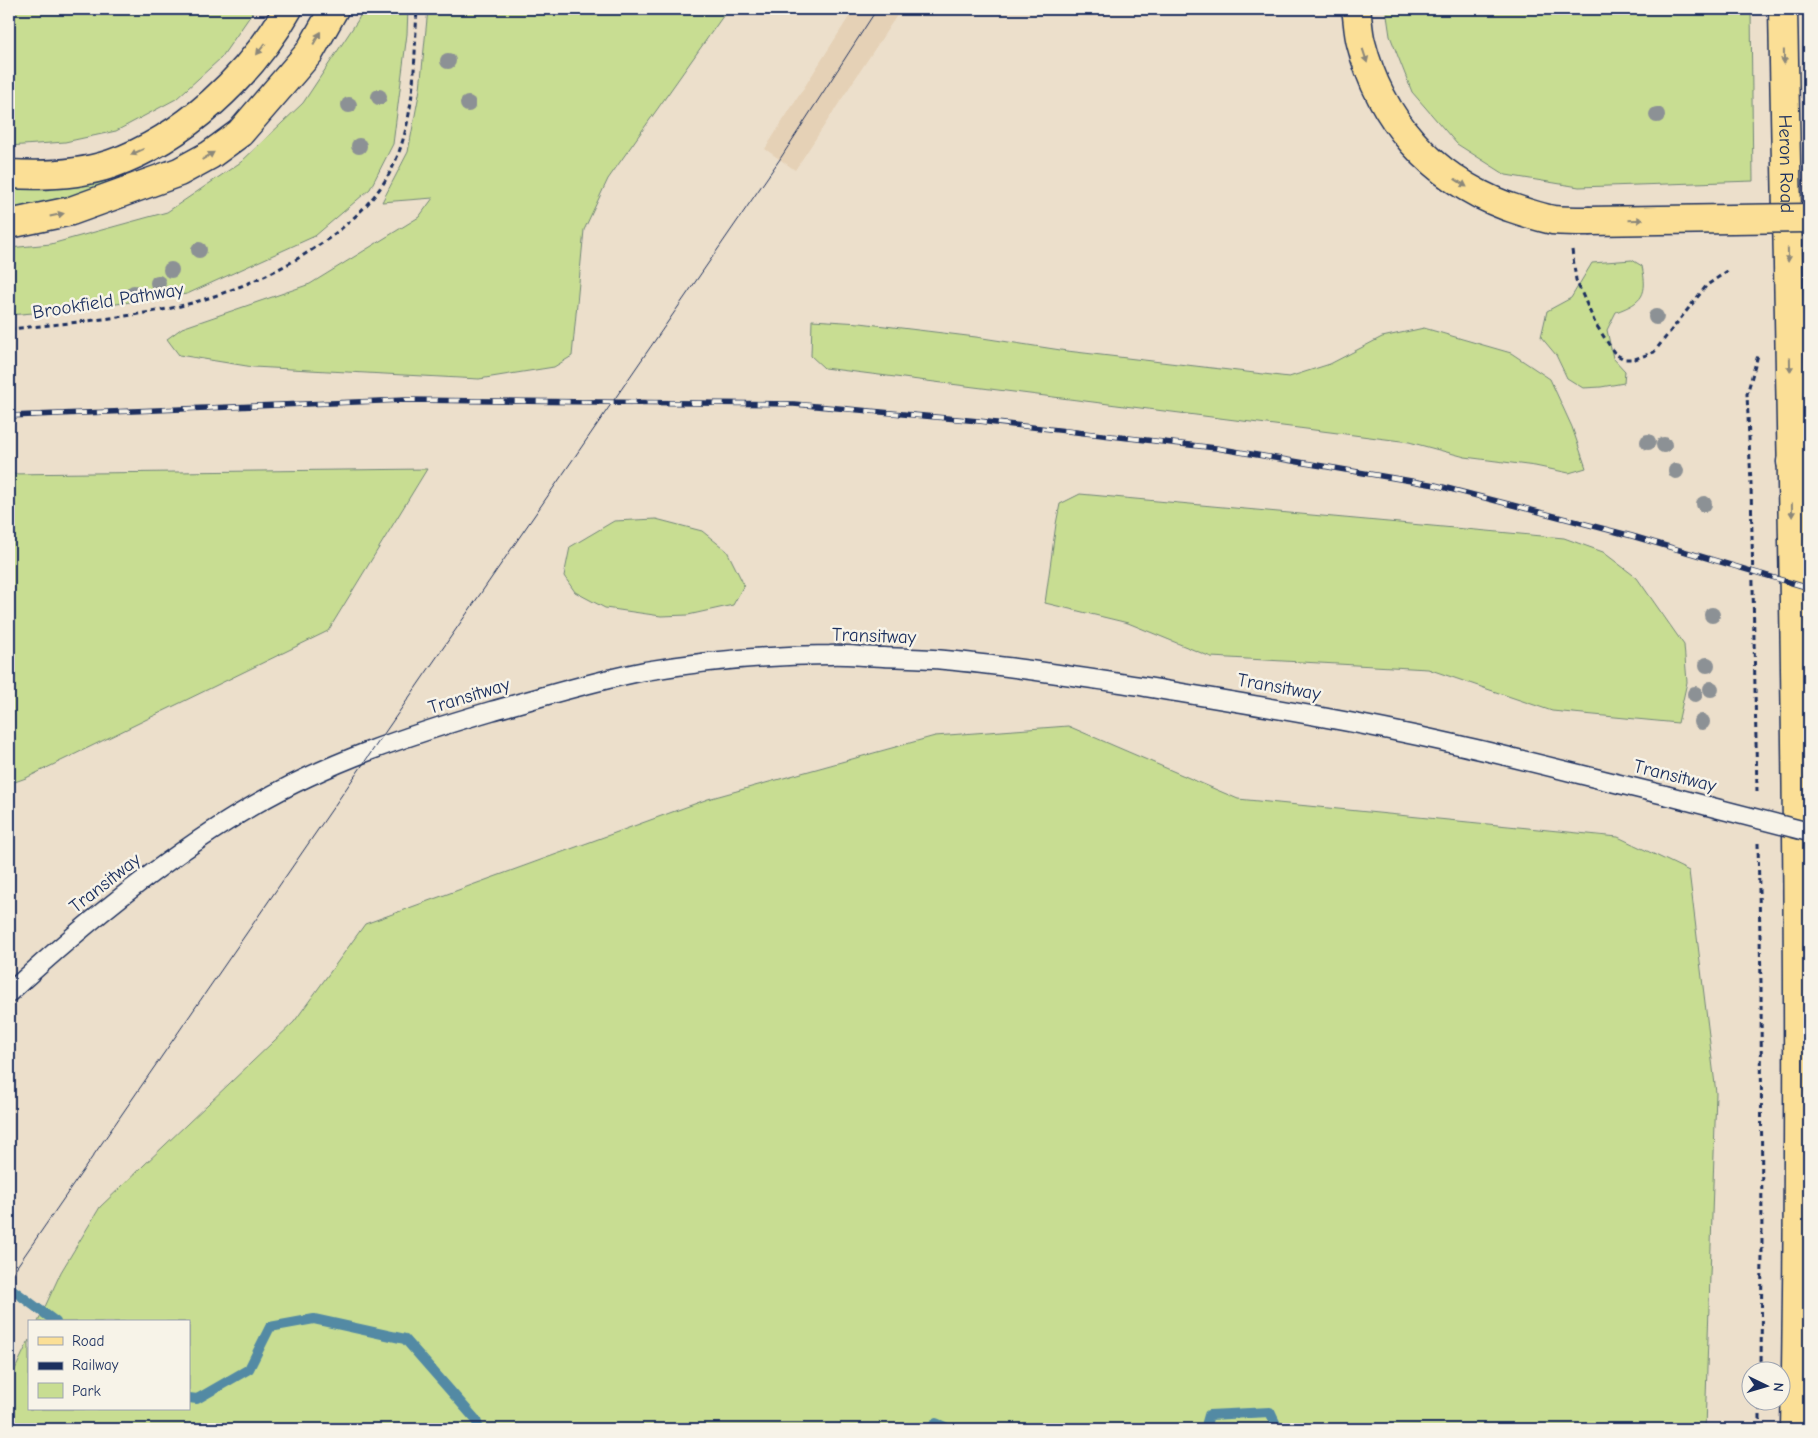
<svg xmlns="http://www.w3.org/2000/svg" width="1818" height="1438" font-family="'Comic Neue',sans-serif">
<rect width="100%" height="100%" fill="#ecdfcb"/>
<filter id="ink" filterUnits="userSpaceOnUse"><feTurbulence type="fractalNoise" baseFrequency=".02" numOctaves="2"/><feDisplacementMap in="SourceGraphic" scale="10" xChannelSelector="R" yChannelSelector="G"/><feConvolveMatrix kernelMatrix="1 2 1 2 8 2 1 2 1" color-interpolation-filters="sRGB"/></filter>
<g filter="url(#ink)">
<!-- built -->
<polygon fill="#e5d1b6" points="854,9 901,9 795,170 765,149"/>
<!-- green -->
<g fill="#c8dd92" stroke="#728678">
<polygon points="9,9 255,9 221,58 176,99 116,131 65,142 9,146"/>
<polygon points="363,9 408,9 407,34 393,144 370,189 315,236 187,294 81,309 9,315 9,248 51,244 167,212 241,162 303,103 358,20"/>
<polygon points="428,9 728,9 608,179 584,230 572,356 554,367 479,379 253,367 179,355 167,339 182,328 310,284 419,217 433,198 382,202 408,152 420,89"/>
<polygon points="1386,9 1751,9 1753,181 1579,187 1506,175 1457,144 1412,92 1390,36"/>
<polygon points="104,176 107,188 75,200 9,210 9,186"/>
<path d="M1632,260L1642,266C1648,295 1643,302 1616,312L1607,330L1613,358L1625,371L1624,383L1601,387L1583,388L1567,378L1556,355L1541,337L1547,311L1571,298L1592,263Z"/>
<polygon points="812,320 860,323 976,337 1067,351 1289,377 1330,364 1382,337 1424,328 1511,353 1550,379 1572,427 1586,468 1569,473 1535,466 1465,457 1409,442 824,368 811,356"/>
<polygon points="427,469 328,631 26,778 9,784 9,474"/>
<polygon points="1080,494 1564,538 1603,552 1637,578 1684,645 1687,682 1678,723 1552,711 1428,669 1211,657 1128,623 1045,603 1056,524 1060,504"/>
<polygon points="656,519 702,531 727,551 744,585 733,605 688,615 661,616 605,608 575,592 564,576 570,547 614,521"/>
<polygon points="1068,726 1238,799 1618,837 1689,871 1716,1093 1705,1429 9,1429 9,1382 29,1340 29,1409 189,1409 189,1322 38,1322 61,1272 100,1207 294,1022 365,924 708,799 935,736"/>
</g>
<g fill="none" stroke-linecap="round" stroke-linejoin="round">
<!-- stream -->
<g stroke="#538aa4" stroke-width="10">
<polyline points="9,1287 56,1322"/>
<polyline points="189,1398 197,1399 249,1369 270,1327 314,1319 405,1339 476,1420 479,1429"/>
<polyline points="930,1429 936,1423 950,1429"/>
<polyline points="1205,1429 1209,1415 1270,1412 1278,1429"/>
</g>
<defs>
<path id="service" d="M9,993C84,924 165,857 254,805C328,762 409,735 491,711C542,697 593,681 645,671C706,661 769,655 830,655C847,654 865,657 883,657C903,658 924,658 945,660C1012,666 1079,677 1146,687C1248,704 1349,720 1450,743C1522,759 1593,778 1665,795"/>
<polyline id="secondary" points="1791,462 1809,467"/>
<g id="primary">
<path id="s1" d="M1783,9C1792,482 1804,956 1795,1429"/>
</g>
<g id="trunk">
<path d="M1356,9C1358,20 1358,32 1361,43C1380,119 1432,178 1506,206C1521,211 1538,217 1553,220C1565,221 1576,221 1588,221"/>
<path d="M9,174C42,176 78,175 111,164C183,139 251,75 288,9"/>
<polyline points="9,224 71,211 179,172 210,155 240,133 309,53 334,9"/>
</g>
</defs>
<!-- service casing -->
<use href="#service" stroke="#1b2f5e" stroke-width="21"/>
<!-- secondary casing -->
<use href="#secondary" stroke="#1b2f5e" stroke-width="31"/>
<!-- primary casing -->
<use href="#primary" stroke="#1b2f5e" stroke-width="31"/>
<!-- trunk casing -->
<use href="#trunk" stroke="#1b2f5e" stroke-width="31"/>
<!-- path -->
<g stroke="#1b2f5e" stroke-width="3" stroke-dasharray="5 4" stroke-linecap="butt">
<polyline points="1572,250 1576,280 1595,323 1615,354 1624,359 1635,359 1654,352 1707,285 1729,270"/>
<path d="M9,329C61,324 115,319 167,309C245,293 362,239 395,162C416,113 414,60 417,9"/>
<polyline points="1757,792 1751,484 1747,394 1758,355"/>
<polyline points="1758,843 1761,983 1762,1250 1761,1370"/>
<polyline points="1760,1429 1760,1400"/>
</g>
<!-- service -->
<use href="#service" stroke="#f7f3e8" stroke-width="18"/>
<!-- secondary -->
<use href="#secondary" stroke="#f7f3e8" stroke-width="28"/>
<!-- primary -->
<use href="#primary" stroke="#fbdf96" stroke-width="28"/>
<!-- trunk -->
<use href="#trunk" stroke="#fbdf96" stroke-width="28"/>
<!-- tram -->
<polyline stroke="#1b2f5e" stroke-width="1" points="9,1278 780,159 877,9"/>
<defs>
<polyline id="rail" points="9,416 406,400 794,404 979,421 1216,448 1435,485 1632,536 1809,588"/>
</defs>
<!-- rail casing -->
<use href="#rail" stroke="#1b2f5e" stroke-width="5.5"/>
<!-- rail -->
<use href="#rail" stroke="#f7f3e8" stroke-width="4" stroke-dasharray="11" stroke-linecap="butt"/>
<defs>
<polyline id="service-bridge" points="1665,795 1809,832"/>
<polyline id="trunk-bridge" points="1588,221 1809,218"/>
</defs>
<!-- service-bridge casing -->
<use href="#service-bridge" stroke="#1b2f5e" stroke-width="21" stroke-linecap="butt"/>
<!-- trunk-bridge casing -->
<use href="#trunk-bridge" stroke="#1b2f5e" stroke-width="31" stroke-linecap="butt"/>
<!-- service-bridge -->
<use href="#service-bridge" stroke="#f7f3e8" stroke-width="18"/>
<!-- trunk-bridge -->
<use href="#trunk-bridge" stroke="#fbdf96" stroke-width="28"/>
</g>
<!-- trees -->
<g fill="#8c9195">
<circle cx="448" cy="61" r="8"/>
<circle cx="379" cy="97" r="8"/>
<circle cx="468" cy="104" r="8"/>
<circle cx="349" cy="105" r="8"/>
<circle cx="1657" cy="115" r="8"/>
<circle cx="359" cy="146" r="8"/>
<circle cx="199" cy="250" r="8"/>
<circle cx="171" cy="270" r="8"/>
<circle cx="158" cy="283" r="8"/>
<circle cx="134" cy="293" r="8"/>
<circle cx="1656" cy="317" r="8"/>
<circle cx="1648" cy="442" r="8"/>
<circle cx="1664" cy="445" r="8"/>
<circle cx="1676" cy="471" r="8"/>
<circle cx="1704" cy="504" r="8"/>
<circle cx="1712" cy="615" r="8"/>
<circle cx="1707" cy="665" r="8"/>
<circle cx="1711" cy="689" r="8"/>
<circle cx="1695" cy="694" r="8"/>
<circle cx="1702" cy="722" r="8"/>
</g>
<!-- one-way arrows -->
<defs><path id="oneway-solid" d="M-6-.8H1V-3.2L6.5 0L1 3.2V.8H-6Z" transform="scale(1.25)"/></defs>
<g fill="#8b877a">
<use href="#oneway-solid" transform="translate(317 38) rotate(-60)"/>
<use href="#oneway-solid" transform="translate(261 49) rotate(128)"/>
<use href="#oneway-solid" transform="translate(1365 56) rotate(72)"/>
<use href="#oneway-solid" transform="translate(1784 57) rotate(89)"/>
<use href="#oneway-solid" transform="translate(137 152) rotate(155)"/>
<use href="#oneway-solid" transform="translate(208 156) rotate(-32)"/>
<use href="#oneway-solid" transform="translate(1461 183) rotate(33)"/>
<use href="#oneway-solid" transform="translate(57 215) rotate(-12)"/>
<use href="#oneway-solid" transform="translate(1636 220) rotate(-1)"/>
<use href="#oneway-solid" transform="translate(1788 255) rotate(89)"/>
<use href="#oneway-solid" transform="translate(1790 365) rotate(89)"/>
<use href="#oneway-solid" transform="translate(1792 510) rotate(89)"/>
</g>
</g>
<g text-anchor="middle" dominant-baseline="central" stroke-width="5" stroke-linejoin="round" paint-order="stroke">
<!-- street labels -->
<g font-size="19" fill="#1b2f5e" stroke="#f7f3e8">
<text stroke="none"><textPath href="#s1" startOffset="155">Heron Road</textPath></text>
<text transform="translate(108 301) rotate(-9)">Brookfield Pathway</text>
<text transform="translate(874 636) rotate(2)">Transitway</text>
<text transform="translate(1279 687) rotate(10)">Transitway</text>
<text transform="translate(469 696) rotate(-17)">Transitway</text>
<text transform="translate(1675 776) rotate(14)">Transitway</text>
<text transform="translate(105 883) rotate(-38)">Transitway</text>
</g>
</g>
<!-- margin -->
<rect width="1818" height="1438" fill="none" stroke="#f7f3e8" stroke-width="30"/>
<rect x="15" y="15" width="1788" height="1408" fill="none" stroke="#1b2f5e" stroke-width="2" filter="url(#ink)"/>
<!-- legend -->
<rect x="28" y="1320" width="162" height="90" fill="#f7f3e8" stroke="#9fa5b1"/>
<rect x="38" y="1337" width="25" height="8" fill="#fbdf96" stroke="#9fa5b1"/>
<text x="72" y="1346" font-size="15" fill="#1b2f5e">Road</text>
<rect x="38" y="1362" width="25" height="8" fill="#1b2f5e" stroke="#9fa5b1"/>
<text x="72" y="1370" font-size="15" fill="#1b2f5e">Railway</text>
<rect x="38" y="1383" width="25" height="15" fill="#c8dd92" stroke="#9fa5b1"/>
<text x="72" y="1396" font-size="15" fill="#1b2f5e">Park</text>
<!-- north arrow -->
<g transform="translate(1766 1386) rotate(95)"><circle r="24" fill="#f7f3e8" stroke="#9fa5b1"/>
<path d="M0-4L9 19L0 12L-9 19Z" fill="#1b2f5e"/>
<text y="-8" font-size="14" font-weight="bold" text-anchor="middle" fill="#1b2f5e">N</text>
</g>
</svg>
